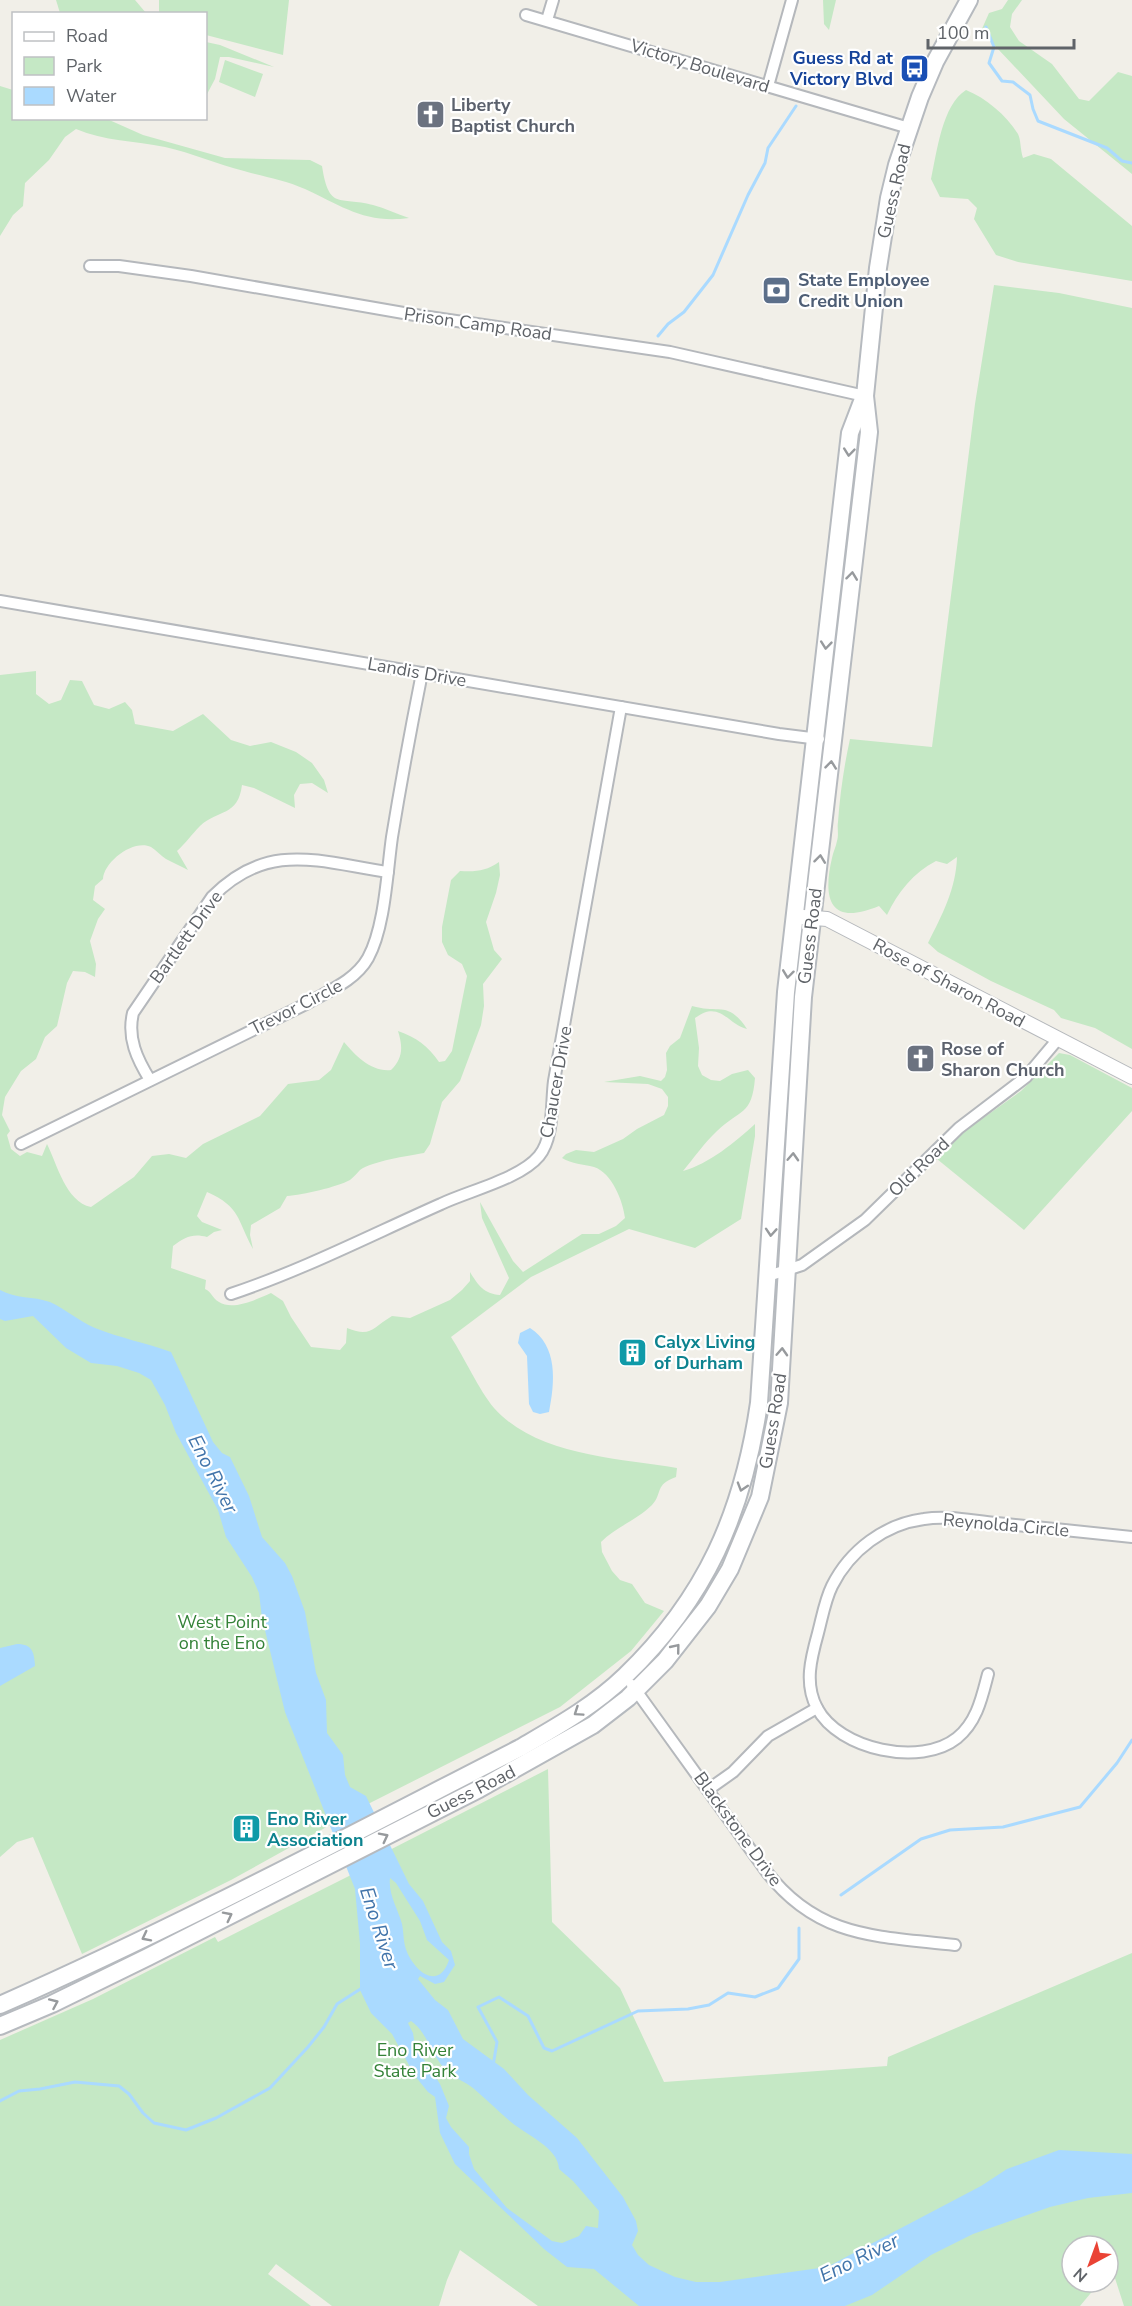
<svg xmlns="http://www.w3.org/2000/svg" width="1132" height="2306" font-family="'Nunito Sans',sans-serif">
<rect width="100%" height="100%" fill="#f1efe8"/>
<!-- green -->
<g fill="#c5e8c5">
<polygon points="56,0 135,0 146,13 60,13"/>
<polygon points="159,0 289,0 283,55 206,35 206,14 159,13"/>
<polygon points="823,0 836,0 829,30 824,24"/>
<polygon points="1008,0 1022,0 1012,14 1010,27 1019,41 1052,64 1079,99 1089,101 1118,72 1132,76 1132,174 1064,119 981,31 989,13 1002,9"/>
<polygon points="206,42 220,45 274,67 229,57 220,57 215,79 206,96"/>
<polygon points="225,60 263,74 255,97 219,82"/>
<path d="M0,86L13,90L14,118L107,119L143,135L225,158L310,160L322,166C329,211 339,196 373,205C385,208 397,214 409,218C365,224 342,206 305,189C285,180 265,177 244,171C217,164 192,153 165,147C135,141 104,141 76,129L65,137L49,160L25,183L23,206L13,215L0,236Z"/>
<path d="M966,90C986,98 1006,115 1018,134C1021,140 1020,149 1023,158L1034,154L1051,159L1132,226V281L1018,262L996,255L974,219L977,208L968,199L940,197L931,179C937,152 942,105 966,90Z"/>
<path d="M994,285L1059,293L1132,308V1049L1095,1028L1061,1018L1054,1010L991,981L938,952L928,943C942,915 956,889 957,857L947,864L936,861C913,873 898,892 887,915L879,906C831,926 822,901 832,858C833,852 836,847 837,841C839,835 837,828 838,822C840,794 844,766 850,739L932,747L975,404Z"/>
<path d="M36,671V694L49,704L61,700L70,680L82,681L94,705L109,709L125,702L132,710L135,724L173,731L203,714L231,740L250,746L271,742L296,752L312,763L324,780L328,793L312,783L300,784L294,795L295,808L254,788L242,785C238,817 218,809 200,826C192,834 186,843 177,851L188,870C181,866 173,863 166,859C161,856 156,850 151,847C133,839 104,862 103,879L95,886L93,900L105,909L98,919L90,941L96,964L95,977L85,972L73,971L67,983L57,1026L45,1037L36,1059L21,1071L5,1097L2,1115L10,1131L7,1135L11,1149L20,1156L27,1152L42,1156L47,1144C57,1164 66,1202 91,1207L134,1177L152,1156L169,1154L186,1158L203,1144L260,1116L288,1084L319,1080L331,1070L344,1042C356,1056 371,1072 391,1070C403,1058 403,1047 398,1031C416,1037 428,1046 439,1062L445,1061L452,1051L467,976L462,964L448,955L442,942V927L451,880L460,871C476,872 486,871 499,862L500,875L496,893L486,922L494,950L502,959L483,984L484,1006L481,1025L460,1081L442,1102L430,1144L424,1153C407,1156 373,1161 360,1170C357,1173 354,1177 350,1180C337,1187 303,1195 287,1196L280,1208L251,1225L250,1235L253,1249C237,1220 241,1207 207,1192L197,1216L202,1222L222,1230L214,1232L207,1237C193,1233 185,1237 173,1246L171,1268L206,1280L205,1289C212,1292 212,1298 219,1302C233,1311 257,1299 271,1293L283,1301L291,1317L311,1347L340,1350L346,1343L347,1328C371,1338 372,1328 392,1316L410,1318L450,1300L462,1290L470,1281V1272C478,1285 484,1294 500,1295L509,1278L482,1218L480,1202L513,1261L523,1272L582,1234H599L616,1226L625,1218C623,1201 612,1173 594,1167C583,1164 572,1164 562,1158L566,1154L576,1150L594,1152L623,1139L637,1129L664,1115L668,1106V1097L662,1089L648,1084L604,1082L640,1076L661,1081L665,1077L667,1070L666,1053L670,1046L680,1038L692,1006C719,1014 728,1000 747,1029C728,1025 720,999 695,1018L699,1048L698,1066L702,1075L711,1080L720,1081L732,1074L748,1070L755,1078C752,1116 740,1109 717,1131C704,1143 694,1158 683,1171C709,1164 735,1142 755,1124V1136L741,1219L695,1248L629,1229L531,1277L451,1337C464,1357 479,1390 494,1408C537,1456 617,1458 677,1468L676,1477C654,1485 663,1493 652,1505C637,1520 616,1527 601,1542L602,1552L612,1571L620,1580L632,1584L645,1603L664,1611L631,1651L560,1707L368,1804L231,1880L82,1954L33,1837L17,1842L0,1857V675Z"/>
<polygon points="1059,1053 1070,1055 1132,1088 1132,1111 1024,1230 937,1159 965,1131 1021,1091"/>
<polygon points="548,1769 552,1922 620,1988 664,2082 887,2066 888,2057 1132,1953 1132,2306 1124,2306 1112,2269 1108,2273 1108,2246 1072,2246 1072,2282 1100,2282 1080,2306 538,2306 460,2250 447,2280 439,2306 332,2306 276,2264 268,2274 311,2306 0,2306 0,2040 93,1999 215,1937 218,1942 349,1876 374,1858"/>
</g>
<!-- water -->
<g fill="#aadaff" fill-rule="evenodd">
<path d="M0,1290C16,1299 33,1296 50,1302C65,1309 79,1321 95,1328C120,1338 146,1343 171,1352L213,1442L222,1453L230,1457L249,1496L262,1537L285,1563L292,1576L305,1612L316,1673L326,1700L327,1733L343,1755L345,1775L350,1787L366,1796L409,1884L423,1901L442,1942L451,1951L455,1965L444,1982L435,1984L420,1976L418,1979L435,2000L448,2010L463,2039L504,2069L528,2095L577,2138L623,2197L636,2221L638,2231L632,2245L638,2255L649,2265L675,2277L696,2282H720L827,2267L981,2186L1007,2169L1059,2150L1132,2154V2193L1088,2198L1050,2207L973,2234L931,2255L872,2295L845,2306H639L594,2269L567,2267L544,2249L455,2164L440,2133L435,2097L428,2092L415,2076L392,2034L371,2013L360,1990V1944L355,1889L285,1712L262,1618L259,1593L252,1577L226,1537L218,1510L176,1433L165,1405L151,1380L139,1373L117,1366L91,1363L66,1348L33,1316L5,1321L0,1319ZM390,1878L396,1883L420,1921L427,1940L449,1960C439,1990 416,1973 407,1952C403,1943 404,1934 402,1924C398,1909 388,1894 390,1878ZM411,2021C428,2032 432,2059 449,2073C456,2079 466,2082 473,2088C486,2099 498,2111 511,2122C526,2135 558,2147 559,2169L573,2181L599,2211L598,2228L586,2226L579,2236L562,2243L552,2241L507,2208L474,2169L469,2154V2147L451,2127L446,2118L449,2106L440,2084L415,2046L413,2033L408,2023Z"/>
<path d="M530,1328C558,1346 555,1382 549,1412L540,1414L533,1412L529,1404L527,1356L518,1343L520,1333Z"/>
<path d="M17,1644C33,1644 34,1653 35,1666L0,1686V1648Z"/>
</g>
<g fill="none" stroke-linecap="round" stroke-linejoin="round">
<!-- stream -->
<g stroke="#aadaff" stroke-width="3">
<polyline points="986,27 994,47 989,63 1002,81 1013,82 1030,95 1033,109 1038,121 1107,148 1122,161 1132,163"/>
<polyline points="658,336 668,324 684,312 713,275 748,195 765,163 768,148 796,106"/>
<polyline points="841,1895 921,1839 950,1830 1003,1827 1080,1807 1117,1763 1132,1740"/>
<polyline points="493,2066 497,2042 478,2007 499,1997 528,2016 544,2048 552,2051 638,2011 688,2009 709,2005 728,1993 755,1997 778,1988 799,1959 799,1928"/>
<polyline points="0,2101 19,2091 40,2089 75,2082 119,2086 129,2094 143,2113 154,2123 186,2130 216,2118 270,2088 308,2047 324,2027 337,2004 362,1988"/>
</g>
<defs>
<g id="minor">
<polyline points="526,15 909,128"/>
<polyline points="547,20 553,0"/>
<polyline points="768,86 792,0"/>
<polyline points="90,266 119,266 191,276 415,315 670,352 865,396"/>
<polyline points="0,601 779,734 819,739"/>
<path d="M150,1080C137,1059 127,1038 133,1013L212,897C268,840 319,862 388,872"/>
<path d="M21,1144L306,1004C328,991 355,981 368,958C385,927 387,872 392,837C401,782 411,728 422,673"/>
<polyline points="768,1276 802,1265 865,1220 959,1128 1026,1077 1058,1039"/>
<path d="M231,1294C303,1270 371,1235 441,1204C468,1191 520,1179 539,1156C554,1138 551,1104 554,1081L621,707"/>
<path d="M988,1674C982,1697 977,1722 957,1738C921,1767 839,1750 817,1708C804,1684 811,1658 818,1633C822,1618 825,1600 832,1586C850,1550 885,1524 924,1519C948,1515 973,1521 997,1523C1042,1528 1087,1532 1132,1537"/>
<path d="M632,1685L766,1871C818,1939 878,1936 955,1945"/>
<polyline points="709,1789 733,1772 768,1736 817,1708"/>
</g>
<polyline id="tertiary" points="803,917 827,919 1132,1077"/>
<g id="secondary">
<path d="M0,2005C177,1927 348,1836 520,1748C556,1727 594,1706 625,1676C706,1598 743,1513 759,1403L786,992L850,433L863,399"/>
<polyline points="0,2026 52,2004 148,1957 479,1789 593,1725 628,1698 665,1661 708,1606 730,1569 760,1497 779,1403 803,997 869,432 865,396 878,268 889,198 897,165 920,97 935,62 969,0"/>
</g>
</defs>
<!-- minor casing -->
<use href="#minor" stroke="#b5b8bc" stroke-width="14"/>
<!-- tertiary casing -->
<use href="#tertiary" stroke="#b5b8bc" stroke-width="16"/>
<!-- secondary casing -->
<use href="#secondary" stroke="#b6babf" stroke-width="20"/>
<!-- minor -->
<use href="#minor" stroke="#fff" stroke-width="10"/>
<!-- tertiary -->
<use href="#tertiary" stroke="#fff" stroke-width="14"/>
<!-- secondary -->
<use href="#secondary" stroke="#fff" stroke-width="16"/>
</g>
<!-- one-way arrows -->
<defs><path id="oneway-chevron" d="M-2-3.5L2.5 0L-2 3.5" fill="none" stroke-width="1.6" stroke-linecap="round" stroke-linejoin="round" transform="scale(1.5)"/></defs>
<g stroke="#979a9d">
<use href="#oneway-chevron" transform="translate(849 452) rotate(96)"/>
<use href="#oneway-chevron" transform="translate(852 576) rotate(-83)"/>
<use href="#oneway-chevron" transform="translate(826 645) rotate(96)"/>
<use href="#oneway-chevron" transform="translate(831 765) rotate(-84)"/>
<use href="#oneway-chevron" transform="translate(820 859) rotate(-83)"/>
<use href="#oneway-chevron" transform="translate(788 974) rotate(97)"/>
<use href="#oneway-chevron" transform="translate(793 1157) rotate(-87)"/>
<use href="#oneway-chevron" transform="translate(771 1232) rotate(94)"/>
<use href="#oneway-chevron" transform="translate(782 1352) rotate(-87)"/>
<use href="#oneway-chevron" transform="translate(742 1487) rotate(107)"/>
<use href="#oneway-chevron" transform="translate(676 1648) rotate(-51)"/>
<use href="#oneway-chevron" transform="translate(578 1712) rotate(146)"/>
<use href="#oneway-chevron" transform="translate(384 1837) rotate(-27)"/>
<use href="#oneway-chevron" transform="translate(228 1916) rotate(-27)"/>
<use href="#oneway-chevron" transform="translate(146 1937) rotate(153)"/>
<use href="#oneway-chevron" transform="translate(54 2003) rotate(-24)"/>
</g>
<!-- icons -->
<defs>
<symbol id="bus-square" viewBox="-11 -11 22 22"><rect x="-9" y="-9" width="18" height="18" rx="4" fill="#1a4fb4" stroke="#fff"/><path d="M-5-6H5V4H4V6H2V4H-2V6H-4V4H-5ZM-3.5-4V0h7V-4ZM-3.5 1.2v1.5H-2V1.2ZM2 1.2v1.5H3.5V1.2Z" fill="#fff"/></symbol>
<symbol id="church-square" viewBox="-11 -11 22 22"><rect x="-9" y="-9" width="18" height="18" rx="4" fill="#6b7280" stroke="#fff"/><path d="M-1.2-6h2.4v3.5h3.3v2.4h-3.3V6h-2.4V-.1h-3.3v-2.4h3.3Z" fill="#fff"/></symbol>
<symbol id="bank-square" viewBox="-11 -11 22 22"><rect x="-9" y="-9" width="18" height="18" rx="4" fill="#5c6f8a" stroke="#fff"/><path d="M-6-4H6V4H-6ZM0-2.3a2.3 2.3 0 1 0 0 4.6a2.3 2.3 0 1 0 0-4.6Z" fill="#fff"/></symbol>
<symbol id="building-square" viewBox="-11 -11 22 22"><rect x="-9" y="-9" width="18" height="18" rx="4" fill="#0f9aa8" stroke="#fff"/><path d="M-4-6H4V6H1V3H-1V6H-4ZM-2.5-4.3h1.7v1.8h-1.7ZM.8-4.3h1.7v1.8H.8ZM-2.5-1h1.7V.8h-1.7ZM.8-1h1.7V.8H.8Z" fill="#fff"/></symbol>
</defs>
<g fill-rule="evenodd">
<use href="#bus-square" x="898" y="52" width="33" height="33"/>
<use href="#church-square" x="414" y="98" width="33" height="33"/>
<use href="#bank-square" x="760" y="274" width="33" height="33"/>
<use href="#church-square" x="904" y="1042" width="33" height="33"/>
<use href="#building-square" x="616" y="1336" width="33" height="33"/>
<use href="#building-square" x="230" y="1812" width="33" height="33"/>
</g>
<g text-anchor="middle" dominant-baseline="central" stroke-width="4.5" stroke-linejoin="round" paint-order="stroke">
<!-- transit labels -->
<g font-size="18" font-weight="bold" fill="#164399" stroke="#fff" text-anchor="end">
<text x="893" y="58">Guess Rd at<tspan x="893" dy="21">Victory Blvd</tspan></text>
</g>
<!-- street labels -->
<g font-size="18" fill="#5f6368" stroke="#fff">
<text transform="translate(700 66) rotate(17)">Victory Boulevard</text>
<text transform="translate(894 191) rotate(-77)">Guess Road</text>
<text transform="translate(478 324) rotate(8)">Prison Camp Road</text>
<text transform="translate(417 672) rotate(10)">Landis Drive</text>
<text transform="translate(810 936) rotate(-83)">Guess Road</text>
<text transform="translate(186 937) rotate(-54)">Bartlett Drive</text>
<text transform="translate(949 983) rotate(28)">Rose of Sharon Road</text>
<text transform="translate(296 1007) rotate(-27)">Trevor Circle</text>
<text transform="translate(556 1082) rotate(-80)">Chaucer Drive</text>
<text transform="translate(919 1167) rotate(-44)">Old Road</text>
<text transform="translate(773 1421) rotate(-81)">Guess Road</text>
<text transform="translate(1006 1525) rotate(5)">Reynolda Circle</text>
<text transform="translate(471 1792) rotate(-27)">Guess Road</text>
<text transform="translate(738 1829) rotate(54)">Blackstone Drive</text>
</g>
<!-- worship labels -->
<g font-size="18" font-weight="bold" fill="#5b616d" stroke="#fff" text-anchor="start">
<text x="451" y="105">Liberty<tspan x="451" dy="21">Baptist Church</tspan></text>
<text x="941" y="1049">Rose of<tspan x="941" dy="21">Sharon Church</tspan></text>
</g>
<!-- service labels -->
<g font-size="18" font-weight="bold" fill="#4e5e75" stroke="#fff" text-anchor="start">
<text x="798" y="280">State Employee<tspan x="798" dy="21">Credit Union</tspan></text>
</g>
<!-- culture labels -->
<g font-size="18" font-weight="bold" fill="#0d838f" stroke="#fff" text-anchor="start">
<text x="654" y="1342">Calyx Living<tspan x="654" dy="21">of Durham</tspan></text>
<text x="267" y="1819">Eno River<tspan x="267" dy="21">Association</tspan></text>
</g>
<!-- park labels -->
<g font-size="18" fill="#348238" stroke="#fff">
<text x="222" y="1622">West Point<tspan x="222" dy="21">on the Eno</tspan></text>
<text x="415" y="2050">Eno River<tspan x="415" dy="21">State Park</tspan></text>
</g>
<!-- water labels -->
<g font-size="20" font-style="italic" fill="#4174aa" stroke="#fff">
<text transform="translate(213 1474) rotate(63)">Eno River</text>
<text transform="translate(379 1928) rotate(72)">Eno River</text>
<text transform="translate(859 2258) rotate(-26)">Eno River</text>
</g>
</g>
<!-- legend -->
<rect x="12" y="12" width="195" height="108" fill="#ffffff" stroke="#bfc1c3" stroke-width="1.5"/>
<rect x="24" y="32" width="30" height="9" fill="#ffffff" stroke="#bfc1c3" stroke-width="1.5"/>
<text x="66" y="42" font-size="18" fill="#5f6368">Road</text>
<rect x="24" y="57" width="30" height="18" fill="#c5e8c5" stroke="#bfc1c3" stroke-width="1.5"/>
<text x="66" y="72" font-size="18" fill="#5f6368">Park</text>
<rect x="24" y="87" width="30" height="18" fill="#aadaff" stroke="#bfc1c3" stroke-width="1.5"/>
<text x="66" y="102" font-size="18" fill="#5f6368">Water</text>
<!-- north arrow -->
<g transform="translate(1090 2264) rotate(221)"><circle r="28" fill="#ffffff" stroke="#bfc1c3" stroke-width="1.5"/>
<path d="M0-4.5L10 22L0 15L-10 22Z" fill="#ea4335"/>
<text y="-9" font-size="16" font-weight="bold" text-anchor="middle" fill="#5f6368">N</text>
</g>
<!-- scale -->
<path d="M928 39v9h146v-9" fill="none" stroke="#5f6368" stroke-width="3"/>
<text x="937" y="39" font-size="18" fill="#5f6368" stroke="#ffffff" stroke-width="4.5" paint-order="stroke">100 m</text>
</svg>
